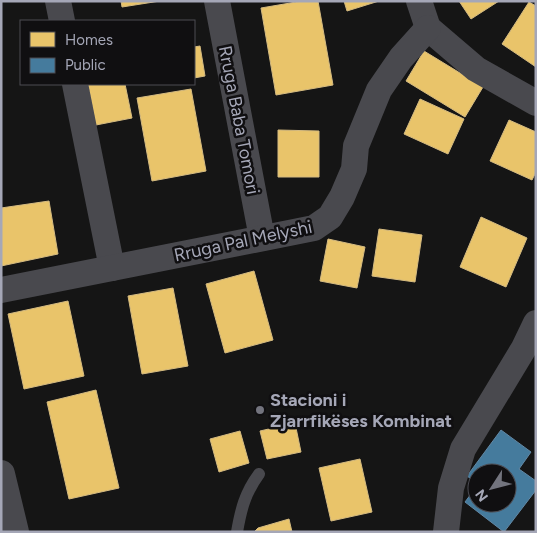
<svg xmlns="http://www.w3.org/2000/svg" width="537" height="533" font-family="Figtree,sans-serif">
<rect width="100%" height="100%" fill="#151515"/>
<!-- homes -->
<g fill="#e9c46a" stroke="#d5bb81">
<polygon points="121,1 160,1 122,7"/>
<polygon points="302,1 318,1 333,85 276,95 261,8"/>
<polygon points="344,1 379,1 347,11"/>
<polygon points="459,1 499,1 471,19"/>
<polygon points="529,2 536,6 536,67 502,44"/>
<polygon points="200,46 205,76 194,78 194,47"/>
<polygon points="424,51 483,87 465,117 406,81"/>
<polygon points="88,84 125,84 132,118 96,125"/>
<polygon points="191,89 206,171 152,181 137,98"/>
<polygon points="420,99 464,119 448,154 404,134"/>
<polygon points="509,120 536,132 536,172 532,180 490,161"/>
<polygon points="278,130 319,131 319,177 278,177"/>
<polygon points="49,201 58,254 1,266 1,208"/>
<polygon points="481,217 527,238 506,287 460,267"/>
<polygon points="379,229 422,235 415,282 372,276"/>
<polygon points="328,239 365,247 357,288 320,281"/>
<polygon points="254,271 273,340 225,353 206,284"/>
<polygon points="173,288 188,366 142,374 128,296"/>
<polygon points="68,301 84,376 24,389 8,314"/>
<polygon points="96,390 119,488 69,499 47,402"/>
<polygon points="295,423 301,452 267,459 260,431"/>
<polygon points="240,431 249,463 219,472 210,439"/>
<polygon points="360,459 372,512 331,521 319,468"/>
<polygon points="289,519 292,532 254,532 258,528"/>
</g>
<!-- public -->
<polygon fill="#457b9d" stroke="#6288a5" points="501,430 531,452 519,469 536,481 536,490 504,532 465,502 477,486 477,503 507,503 507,473 477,473 477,483 467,476"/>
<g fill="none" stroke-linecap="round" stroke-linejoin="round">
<!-- service -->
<path stroke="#49494e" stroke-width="12" d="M237,532C241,509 245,493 259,474"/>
<!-- minor -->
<g stroke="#49494e" stroke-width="26">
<polyline points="58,1 62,21"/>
<polyline points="217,1 262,238"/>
<polyline points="419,1 428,28"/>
<polyline points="428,28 476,69 536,103"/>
<polyline points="75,84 112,268"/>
<polyline points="1,290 314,228 330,217 342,197 354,169 356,146 379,90 401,58 428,28"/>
<polyline points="446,532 451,488 463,449 524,348 536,323"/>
</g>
<!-- tertiary -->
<polyline stroke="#49494e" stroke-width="28" points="1,474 15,532"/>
</g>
<!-- markers -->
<circle fill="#73747e" stroke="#100f11" stroke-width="2" cx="260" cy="410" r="5"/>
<g text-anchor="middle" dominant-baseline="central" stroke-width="5" stroke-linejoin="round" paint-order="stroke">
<!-- street labels -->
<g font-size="18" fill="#a5a7b7" stroke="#100f11">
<text transform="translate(239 120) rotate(79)">Rruga Baba Tomori</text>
<text transform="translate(243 241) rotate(-12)">Rruga Pal Melyshi</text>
</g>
<!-- poi labels -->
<g font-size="18" font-weight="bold" fill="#a5a7b7" stroke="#100f11" text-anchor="start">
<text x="270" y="400">Stacioni i<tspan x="270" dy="21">Zjarrfikëses Kombinat</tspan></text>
</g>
</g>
<!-- border -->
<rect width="537" height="533" fill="none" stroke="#a5a7b7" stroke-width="5"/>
<!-- legend -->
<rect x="20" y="20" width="175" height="65" fill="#100f11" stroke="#4c4c53"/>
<rect x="30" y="32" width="25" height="15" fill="#e9c46a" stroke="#4c4c53"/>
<text x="65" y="45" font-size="15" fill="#a5a7b7">Homes</text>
<rect x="30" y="58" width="25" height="15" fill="#457b9d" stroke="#4c4c53"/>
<text x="65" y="70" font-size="15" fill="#a5a7b7">Public</text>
<!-- north arrow -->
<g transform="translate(492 488) rotate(234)"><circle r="24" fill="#100f11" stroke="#4c4c53"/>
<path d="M0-4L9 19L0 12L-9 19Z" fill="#73747e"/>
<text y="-8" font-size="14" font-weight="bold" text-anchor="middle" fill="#a5a7b7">N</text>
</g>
</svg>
